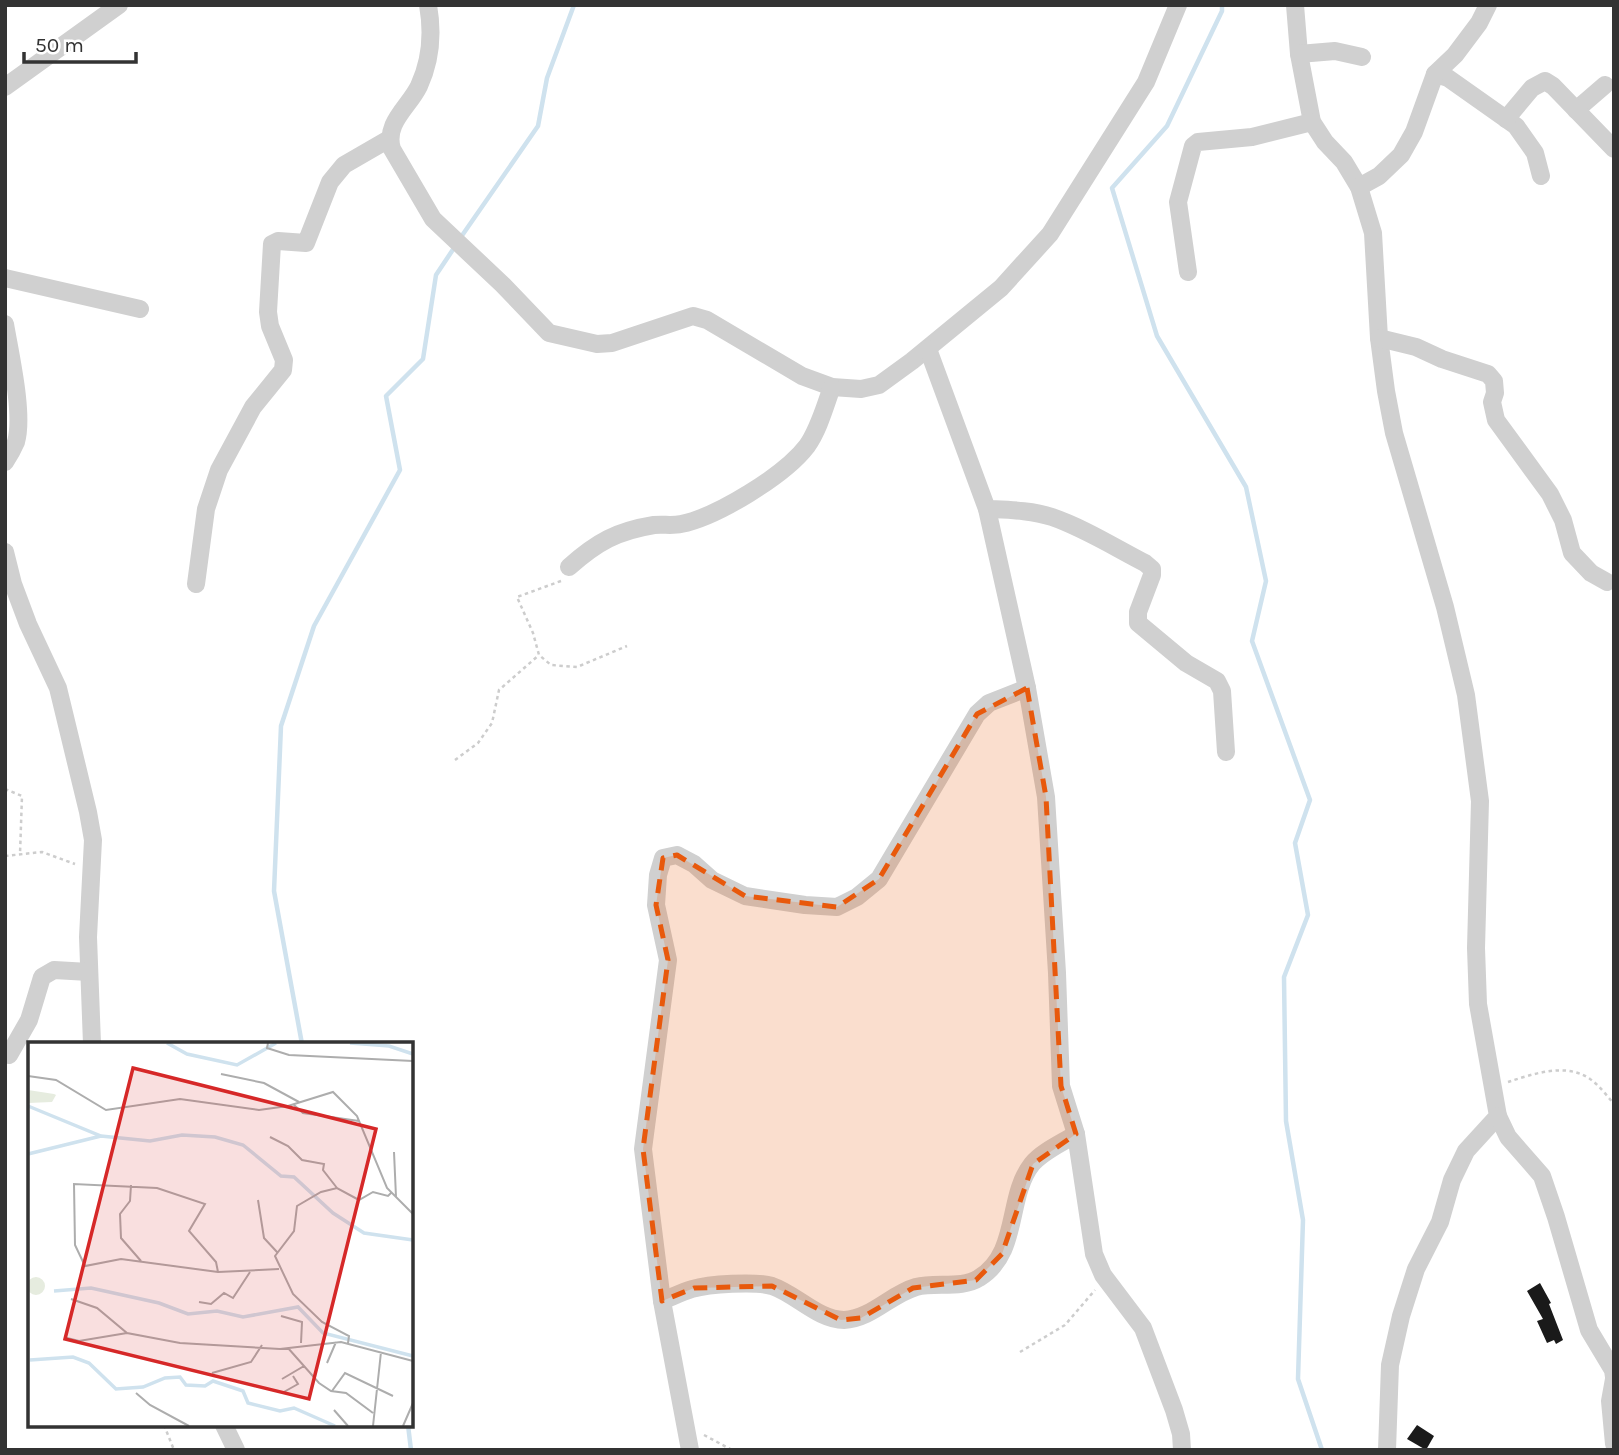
<svg xmlns="http://www.w3.org/2000/svg" width="1619" height="1455" font-family="Karla,sans-serif">
<rect width="100%" height="100%" fill="#fff"/>
<g fill="none" stroke-linecap="round" stroke-linejoin="round">
<!-- stream -->
<g stroke="#cfe2ee" stroke-width="4.5">
<polyline points="1222,5 1222,11 1167,126 1112,188 1157,336 1246,487 1266,581 1252,641 1310,800 1295,843 1308,915 1284,977 1286,1121 1303,1220 1298,1379 1322,1450"/>
<polyline points="461,237 538,126 547,78 574,5"/>
<polyline points="302,1044 274,891 281,726 314,626 400,470 386,396 423,359 436,275 456,245"/>
<polyline points="408,1425 411,1450"/>
</g>
</g>
<!-- building -->
<g fill="#1a1a1a">
<polygon points="1540,1283 1551,1303 1549,1304 1563,1340 1556,1344 1554,1340 1547,1343 1537,1321 1543,1319 1527,1291"/>
<polygon points="1417,1425 1434,1436 1426,1450 1407,1439"/>
</g>
<g fill="none" stroke-linecap="round" stroke-linejoin="round">
<!-- path -->
<g stroke="#cdcdcd" stroke-width="2.5" stroke-dasharray="3.5 3.5" stroke-linecap="butt">
<polyline points="561,581 517,597 533,633 539,655 551,665 577,667 627,646"/>
<polyline points="455,760 478,743 492,723 499,690 539,655"/>
<polyline points="5,789 22,796 20,854"/>
<polyline points="5,856 42,852 75,864"/>
<path d="M1508,1082C1533,1074 1566,1062 1590,1079C1599,1085 1607,1096 1614,1104"/>
<polyline points="1020,1352 1065,1325 1095,1290"/>
<polyline points="164,1425 174,1450"/>
<polyline points="704,1435 732,1450"/>
</g>
<!-- minor -->
<g stroke="#d0d0d0" stroke-width="18">
<path d="M428,5C433,33 431,60 419,86C409,107 384,123 392,149L433,219L503,285L549,333L597,344L612,343L693,316L707,320L802,376L832,387L861,389L879,385L912,361L1001,288L1050,234L1146,82L1178,5"/>
<polyline points="1295,5 1299,54 1312,122 1325,142 1344,162 1359,187 1373,233 1379,338 1386,391 1394,433 1445,607 1466,695 1480,801 1476,948 1478,1004 1498,1116 1466,1151 1452,1180 1440,1222 1416,1269 1401,1316 1390,1365 1387,1450"/>
<polyline points="1299,54 1335,51 1362,57"/>
<polyline points="1435,74 1448,78 1516,126 1535,153 1541,176"/>
<polyline points="5,87 119,5"/>
<polyline points="1576,110 1605,85"/>
<polyline points="1506,119 1532,88 1545,81 1553,86 1614,149"/>
<polyline points="1359,187 1379,176 1401,155 1414,132 1435,74 1455,55 1479,23 1488,5"/>
<polyline points="1188,272 1178,202 1193,146 1198,142 1252,137 1312,122"/>
<polyline points="5,278 140,309"/>
<path d="M5,324C10,354 24,414 16,442C13,449 9,456 5,462"/>
<polyline points="1379,338 1416,347 1442,359 1488,374 1494,381 1495,393 1492,402 1496,420 1550,494 1563,520 1572,553 1591,573 1607,582"/>
<polyline points="928,349 987,509 1027,688 1046,797 1057,973 1061,1086 1076,1134 1094,1254 1103,1275 1143,1328 1174,1410 1181,1434 1182,1450"/>
<path d="M987,509C1008,510 1031,510 1052,517C1084,528 1114,547 1145,563L1152,569V575L1138,612V623L1186,663L1217,681L1222,691L1226,752"/>
<polyline points="5,552 13,584 28,624 58,688 88,812 93,840 88,937 92,1044"/>
<path d="M569,567C597,542 617,531 654,525C663,524 672,526 681,524C717,517 785,475 807,446C819,429 825,406 832,387"/>
<polyline points="196,584 206,509 219,470 253,407 283,370 284,360 270,326 268,312 272,244 278,241 306,243 330,182 344,165 389,139"/>
<polyline points="9,1055 29,1020 42,977 54,970 89,972"/>
<polyline points="1498,1116 1508,1137 1542,1176 1556,1217 1589,1330 1613,1370 1614,1377"/>
<path d="M662,1301C672,1297 682,1292 692,1289C709,1284 755,1281 772,1286C796,1294 818,1320 844,1320C871,1319 891,1294 916,1287C936,1282 962,1289 979,1278C1020,1253 1006,1197 1032,1164C1043,1151 1062,1143 1076,1134"/>
<polyline points="224,1425 236,1450"/>
<polyline points="1614,1444 1610,1401 1614,1379"/>
<polyline points="690,1450 662,1301 643,1149 668,960 656,905 658,875 663,858 677,855 694,864 712,880 745,896 805,905 837,907 857,897 879,879 977,714 989,703 1027,688"/>
</g>
</g>
<!-- marked area -->
<path fill="#e8590c" fill-opacity="0.2" stroke="#e8590c" stroke-width="5" stroke-dasharray="14 9" stroke-linejoin="round" d="M1027,688L1046,797L1061,1086L1076,1134L1033,1164L1002,1254L976,1280L913,1288L861,1318L841,1320L772,1286L694,1288L662,1301L643,1149L668,960L656,905L663,858L677,855L745,896L837,907L879,879L977,714Z"/>
<!-- overview -->
<g transform="translate(28 1042)">
<rect width="385" height="385" fill="#fff"/>
<path d="M0,48L26,52L28,53L24,60L0,61ZM-1 244a9 9 0 1 1 18 0a9 9 0 1 1-18 0Z" fill="#e6ecdf"/>
<path fill="none" stroke="#cfe2ee" stroke-width="3.5" d="M139,1L159,12L209,23L248,1M322,1L361,4L385,12M0,64L73,94L122,99L154,93L187,95L215,103L253,134L266,135L305,171L336,191L385,198M0,112L73,94M26,249L63,246L131,261L160,272L189,269L215,275L270,265L295,291L385,314M2,318L45,315L61,321L88,347L115,345L137,336L152,335L158,343L177,344L185,339L215,349L220,361L252,369L266,366L307,384"/>
<path fill="none" stroke="#adadad" stroke-width="2" d="M240,1L239,6L261,13L385,19M193,32L236,41L271,60M0,34L28,38L78,68L152,57L231,68L260,64L305,50L329,74L359,146L385,172M266,63L275,71L331,79M242,95L260,104L274,118L296,122L295,128L309,146M366,110L368,155M103,143L102,159L92,172L93,196L113,219M230,158L236,196L249,210M190,230L188,220L161,189L177,162L129,146L46,142L47,203L57,224L93,217L190,230L251,227M43,257L69,266L99,291L152,301L252,307L313,300L385,319M171,260L183,262L196,251L205,256L222,230M253,274L274,280L273,301M39,296L51,299L99,291M320,301L321,294L294,280L265,252L247,214L266,189L269,164L293,150L309,146L331,158L345,150L360,154L363,151M260,306L291,341L303,349L318,351L345,371M299,321L308,300M184,331L223,320L234,303M254,337L276,324M304,349L317,331L365,354M108,351L122,363L161,384M254,351L270,342L265,334M306,368L320,384M345,384L353,310M375,384L385,361"/>
<path fill="#d62828" fill-opacity="0.15" stroke="#d62828" stroke-width="3.5" d="M105,26L348,87L281,357L37,297Z"/>
<rect width="385" height="385" fill="none" stroke="#333" stroke-width="3.5"/>
</g>
<!-- border -->
<rect width="1619" height="1455" fill="none" stroke="#333333" stroke-width="14"/>
<!-- scale -->
<path d="M24 52v10h112v-10" fill="none" stroke="#333333" stroke-width="3.5"/>
<text x="35" y="52" font-size="21" fill="#333333" stroke="#ffffff" stroke-width="5" paint-order="stroke">50 m</text>
</svg>
